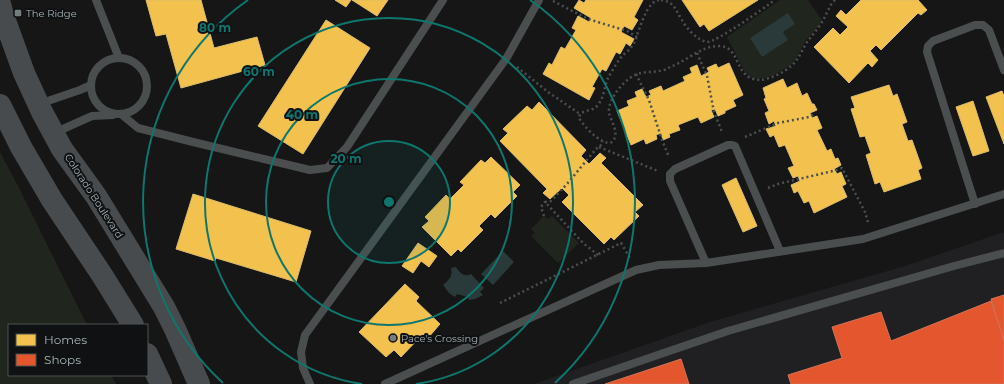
<svg xmlns="http://www.w3.org/2000/svg" width="1004" height="384" font-family="Montserrat,sans-serif">
<rect width="100%" height="100%" fill="#161616"/>
<!-- built -->
<polygon fill="#202022" points="1004,232 1004,384 534,384 710,322 905,266"/>
<!-- green -->
<g fill="#20251e">
<polygon points="780,0 808,0 822,20 819,26 805,41 796,59 791,65 774,75 764,78 753,79 746,74 727,37"/>
<polygon points="0,152 18,186 87,325 9,325 9,375 111,375 116,384 0,384"/>
<polygon points="544,216 548,219 552,216 579,243 558,263 531,236 535,233 531,229"/>
</g>
<!-- water -->
<g fill="#2a3939">
<polygon points="788,13 795,24 783,32 788,40 762,57 750,38"/>
<polygon points="503,251 514,262 493,285 481,274"/>
<path d="M456,267C459,272 464,278 471,274L484,288L480,292L483,295L475,299L469,300L468,297L457,294L455,297L449,293L443,285C449,280 453,276 451,268Z"/>
</g>
<!-- homes -->
<g fill="#f2c14e" stroke="#dbbd6e">
<polygon points="146,0 201,0 214,48 257,37 265,65 181,88 166,34 156,36"/>
<polygon points="335,0 351,0 346,7"/>
<polygon points="352,0 388,0 377,16"/>
<polygon points="579,0 584,3 586,0 643,0 634,17 638,20 632,30 624,26 621,32 634,39 630,46 626,43 620,54 616,52 606,71 602,69 592,87 595,88 589,100 543,74 549,63 552,65 561,47 565,49 576,30 572,28 578,16 589,22 591,18 574,8"/>
<polygon points="682,0 758,0 709,31 704,24 700,27"/>
<polygon points="861,0 918,0 927,10 921,15 918,13 881,50 876,45 870,51 878,60 872,67 868,63 849,83 814,47 833,28 840,35 848,27 836,16 841,10 846,15"/>
<polygon points="326,20 370,48 303,154 258,126"/>
<polygon points="729,63 743,95 733,100 736,106 725,111 725,113 718,116 715,109 711,110 714,117 701,123 698,117 678,125 680,130 669,134 670,137 663,140 661,133 656,135 657,139 646,144 644,139 631,145 617,111 629,106 627,101 637,97 635,92 642,89 646,97 651,95 649,91 661,86 663,91 685,81 683,77 692,73 690,68 697,65 701,76 709,72 707,68 716,64 718,68"/>
<polygon points="783,79 787,88 797,83 802,96 807,93 812,104 814,104 817,110 810,113 812,118 817,116 822,128 817,130 827,151 831,149 835,159 838,158 841,165 834,169 837,174 841,172 846,184 842,186 847,197 814,213 809,201 804,203 798,191 794,193 791,185 800,181 798,176 793,178 788,168 794,166 785,145 779,147 774,135 770,137 766,129 776,126 774,121 769,124 765,113 769,111 764,99 766,98 763,88"/>
<polygon points="889,85 893,96 897,94 907,122 902,124 908,141 912,140 922,168 918,170 921,179 884,192 880,182 875,184 866,155 871,153 865,136 860,137 851,109 855,108 851,97"/>
<polygon points="1002,91 1004,96 1004,144 986,97"/>
<polygon points="973,101 989,151 973,156 956,107"/>
<polygon points="539,102 586,150 581,156 589,164 600,153 606,158 601,163 643,205 635,212 639,216 614,240 611,237 604,244 562,202 569,195 562,188 550,199 543,193 547,189 500,141 508,133 503,129 527,106 532,110"/>
<polygon points="491,157 520,185 513,192 517,196 495,218 491,214 479,226 483,230 461,252 458,249 451,256 422,227 429,221 425,217 446,195 450,199 464,185 460,182 481,160 485,163"/>
<polygon points="736,178 757,226 743,232 722,185"/>
<polygon points="193,194 311,231 296,282 216,258 215,261 176,249"/>
<polygon points="418,243 437,256 429,267 421,261 413,273 402,266"/>
<polygon points="405,284 419,297 416,301 440,324 428,338 423,334 401,357 394,350 386,357 359,332"/>
</g>
<!-- shops -->
<g fill="#e4572e" stroke="#d17357">
<polygon points="1004,295 1004,341 991,299"/>
<polygon points="991,301 1004,341 1004,384 791,384 788,375 842,358 832,327 881,312 891,341"/>
<polygon points="681,359 689,384 605,384"/>
</g>
<g fill="none" stroke-linecap="round" stroke-linejoin="round">
<!-- path -->
<g stroke="#4c4f51" stroke-width="2.5" stroke-dasharray="2 3" stroke-linecap="butt">
<path d="M659,0C647,2 641,25 637,35C636,40 633,45 630,49C628,51 625,53 623,55C617,62 612,71 608,78C604,87 604,99 597,106C592,111 585,110 580,114L579,118C583,126 610,155 615,137C617,129 611,121 609,113C607,99 627,75 641,73C647,72 653,72 659,71C663,71 667,69 670,67C687,61 702,45 720,46C736,47 736,65 745,74C749,79 756,80 761,80C770,79 785,72 791,66C796,62 799,57 802,51C804,48 805,44 808,41C812,35 817,30 821,24C825,17 828,10 832,3L835,0"/>
<path d="M661,0C675,2 675,10 682,20C686,28 698,41 707,42C717,42 764,8 775,0"/>
<polyline points="553,1 588,19 627,31 637,37"/>
<polyline points="697,53 707,76 714,112 722,132"/>
<polyline points="517,67 548,92 580,114"/>
<polyline points="636,74 649,100 662,140 669,157"/>
<polyline points="745,137 778,123 809,117 814,114"/>
<polyline points="599,147 658,171"/>
<polyline points="768,188 778,184 837,170 842,168 865,212 868,222"/>
<polyline points="544,216 541,207 545,202"/>
<polyline points="598,255 583,243 545,202 551,201 567,184 596,149 601,145 603,141"/>
<polyline points="500,303 621,243 630,258"/>
</g>
<!-- lane -->
<g stroke="#4a4e4f" stroke-width="8">
<polyline points="96,0 119,58"/>
<circle cx="119" cy="86" r="28"/>
<polyline points="39,104 80,90 91,85"/>
<polyline points="121,114 138,128 193,142 310,170 327,168 347,147 443,0"/>
<polyline points="54,133 92,116 113,115"/>
<polyline points="975,204 927,52 928,46 933,41 975,25 983,25 989,30 1004,70"/>
<polyline points="706,263 670,181 670,174 675,169 728,145 732,145 735,146 780,251"/>
<polyline points="310,384 303,368 301,352 305,335 506,59 539,0"/>
<polyline points="385,384 636,270 659,265 706,263 863,239 1004,194"/>
<polyline points="573,384 728,331 954,266 1004,253"/>
</g>
<!-- secondary -->
<g stroke="#484b4d" stroke-width="22">
<polyline points="0,4 3,15 24,73 42,112 62,149 96,196 164,307 175,329 199,384"/>
<polyline points="0,105 21,147 52,200 102,275 133,325"/>
<polyline points="147,354 161,384"/>
</g>
</g>
<!-- distance rings -->
<circle cx="389" cy="202" r="61" fill="#0f766e" fill-opacity=".12"/>
<g fill="none" stroke="#0f766e" stroke-width="2">
<circle cx="389" cy="202" r="61"/>
<circle cx="389" cy="202" r="123"/>
<path d="M362 384A184 184 0 1 1 416 384"/>
<path d="M223 383A246 246 0 0 1 248 0M530 0A246 246 0 0 1 555 383"/>
</g>
<!-- markers -->
<g fill="#747d7f" stroke="#101112" stroke-width="1.5">
<rect x="14" y="9" width="8" height="8" rx="2"/>
<circle cx="393" cy="338" r="4"/>
</g>
<g text-anchor="middle" dominant-baseline="central" stroke-width="4" stroke-linejoin="round" paint-order="stroke">
<!-- poi labels -->
<g font-size="10" fill="#a6b4b7" stroke="#101112" text-anchor="start">
<text x="26" y="13">The Ridge</text>
<text x="401" y="338">Pace's Crossing</text>
</g>
<!-- street labels -->
<g font-size="10" fill="#a6b4b7" stroke="#101112">
<text transform="translate(94 196) rotate(57)">Colorado Boulevard</text>
</g>
</g>
<circle cx="389" cy="202" r="6" fill="#0f766e" stroke="#101112" stroke-width="2"/>
<g font-size="12" text-anchor="middle" font-weight="bold" fill="#0f766e" stroke="#101112" stroke-width="4" stroke-linejoin="round" paint-order="stroke">
<text x="215" y="32">80 m</text>
<text x="259" y="76">60 m</text>
<text x="302" y="119">40 m</text>
<text x="346" y="163">20 m</text>
</g>
<!-- legend -->
<rect x="8" y="324" width="140" height="52" fill="#101112" stroke="#4c5254"/>
<rect x="16" y="334" width="20" height="12" fill="#f2c14e" stroke="#4c5254"/>
<text x="44" y="344" font-size="12" fill="#a6b4b7">Homes</text>
<rect x="16" y="354" width="20" height="12" fill="#e4572e" stroke="#4c5254"/>
<text x="44" y="364" font-size="12" fill="#a6b4b7">Shops</text>
</svg>
